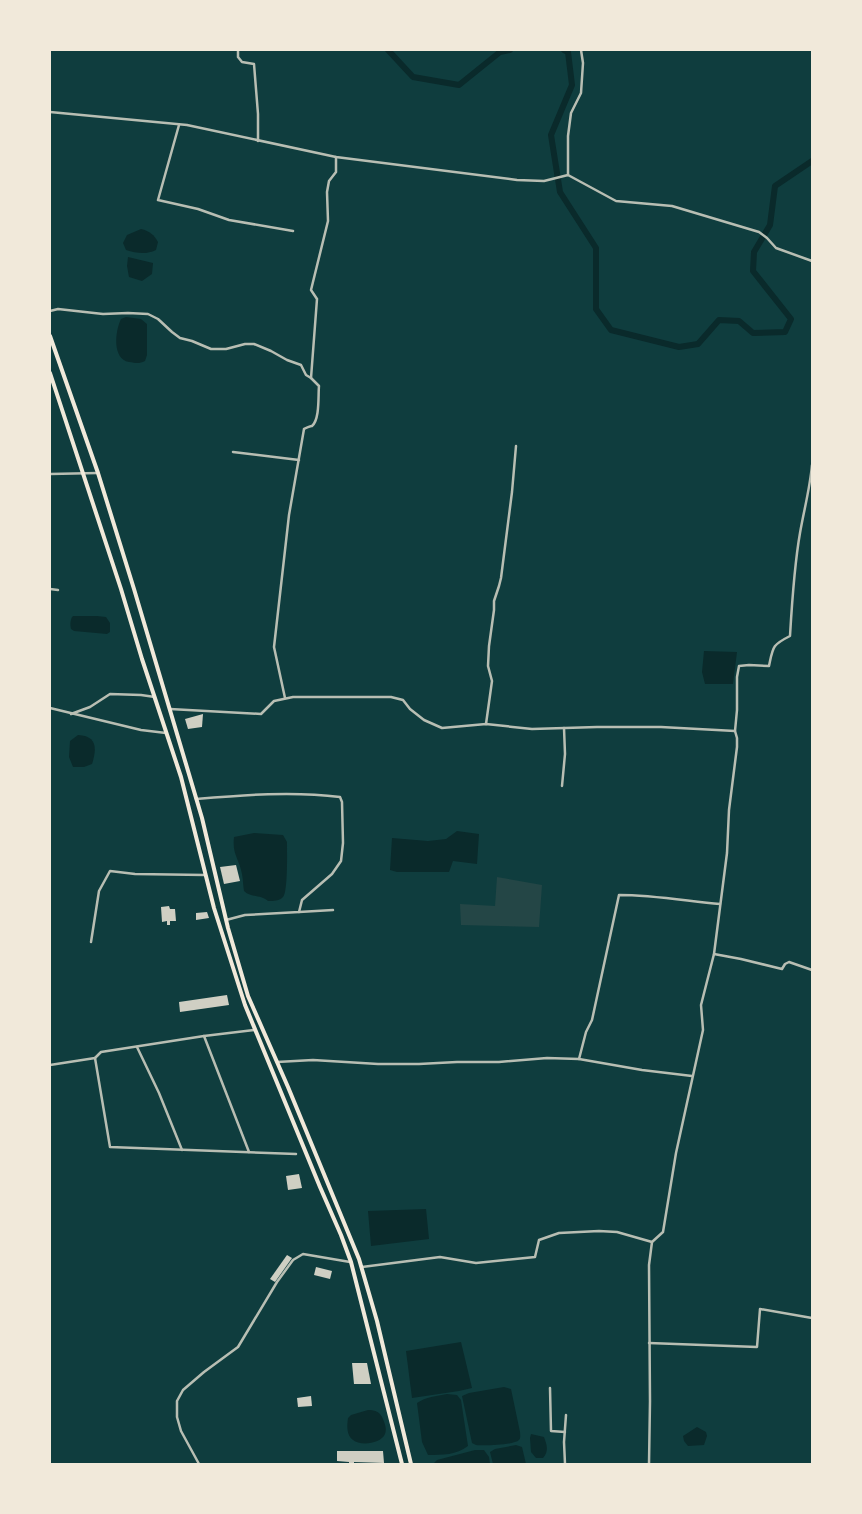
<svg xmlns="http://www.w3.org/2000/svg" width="862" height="1514" font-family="'Exo 2',sans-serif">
<rect width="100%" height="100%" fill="#0f3d3e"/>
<!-- green -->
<polygon fill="#244646" points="497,877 542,885 539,927 461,925 460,904 495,906"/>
<!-- water -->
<g fill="#0a2a2b">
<path d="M141,229C150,231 154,235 158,242L156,250C146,255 136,253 126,250L123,243L127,235Z"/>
<polygon points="128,257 153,263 152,274 142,281 129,277 127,266"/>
<path d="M126,317L141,319L147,324V355L145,361C139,364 136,363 129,362C112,359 115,331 121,319Z"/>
<path d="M73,616H97L106,617L110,623V632L107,634L74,631L71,629C70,625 70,619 73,616Z"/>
<polygon points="704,651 737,652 733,684 705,684 702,672"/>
<path d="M78,735C97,736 97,748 92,764L84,767H73L69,757L70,741Z"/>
<polygon points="457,831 479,834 477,864 453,861 449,872 397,872 390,870 392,838 428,841 446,839"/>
<path d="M254,833L283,835L287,842C287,850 288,893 283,897C280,901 273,901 268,901C261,894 251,898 244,891C243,885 243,879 242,874C239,858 232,855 234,837Z"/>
<polygon points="426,1209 429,1239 371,1246 368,1211"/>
<polygon points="461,1342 472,1388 459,1391 412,1398 406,1351"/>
<path d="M504,1387L511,1389L520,1432C520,1434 521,1438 519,1440C514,1445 484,1446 476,1445L472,1443L462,1396L469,1393Z"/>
<path d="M447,1394L457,1395L461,1400L468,1446C456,1455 443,1455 428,1455L422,1442L417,1403C426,1397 436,1396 447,1394Z"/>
<path d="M368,1410C376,1410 380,1412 383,1419C385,1424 387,1429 385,1434C381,1444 360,1446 353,1440C346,1435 347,1425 348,1418L351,1415Z"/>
<polygon points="697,1427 706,1432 707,1436 704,1445 688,1446 684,1441 683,1436"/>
<path d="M531,1434L544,1437C547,1445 549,1451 543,1458H536L531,1452L530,1438Z"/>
<polygon points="516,1445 522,1447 526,1464 493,1464 490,1452 495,1449"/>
<polygon points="475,1450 484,1450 489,1457 490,1464 433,1464 437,1460"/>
</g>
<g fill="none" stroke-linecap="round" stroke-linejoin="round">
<!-- canal -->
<g stroke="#0a2a2b" stroke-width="6">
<polyline points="388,50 413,77 459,85 500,52 510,50"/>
<polyline points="564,50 568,52 572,85 551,135 560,192 596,248 596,309 611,330 679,347 698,344 719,320 739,321 753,333 785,332 791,319 753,271 754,252 770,225 775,186 812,161"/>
</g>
</g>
<!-- building -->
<g fill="#cfcfc3">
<polygon points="203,714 202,727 188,729 185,719"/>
<polygon points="236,865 240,881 224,884 220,867"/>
<polygon points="169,906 170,909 175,909 176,921 170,921 170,925 167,925 167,921 162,922 161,907"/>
<polygon points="207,912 209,918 196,920 196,913"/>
<polygon points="227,995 229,1005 180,1012 179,1002"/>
<polygon points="299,1174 302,1188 288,1190 286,1176"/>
<polygon points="287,1255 292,1258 275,1282 270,1279"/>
<polygon points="316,1267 332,1271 330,1279 314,1275"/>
<polygon points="352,1363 367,1363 371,1384 354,1384"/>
<polygon points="311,1396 312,1406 298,1407 297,1398"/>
<polygon points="337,1451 383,1451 384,1463 354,1462 354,1464 349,1464 349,1462 337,1461"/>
</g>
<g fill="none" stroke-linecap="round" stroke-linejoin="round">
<!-- minor -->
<g stroke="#b8beb3" stroke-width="2.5">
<polyline points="238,50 238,57 242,62 254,64 258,114 258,141"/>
<polyline points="50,112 187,125 336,157 517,180 544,181 568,175 616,201 672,206 759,232 767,238 776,248 812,261"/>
<polyline points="179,125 158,200 198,209 229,220 293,231"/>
<polyline points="568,175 568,136 571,113 581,93 583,63 581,50"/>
<polyline points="50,311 58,309 103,314 128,313 148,314 158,319 172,332 180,338 192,341 211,349 226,349 245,344 254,344 271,351 287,360 301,365 306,375 311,378"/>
<polyline points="233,452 299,460"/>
<polyline points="50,474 98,473"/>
<polyline points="50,589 58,590"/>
<path d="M285,698L274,647L289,515L304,429C305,428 311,426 312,426C320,419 318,396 319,386L311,378L317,299L311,290L328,221L327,192L329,181L336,172V157"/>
<polyline points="50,708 141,730 166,733"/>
<polyline points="170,709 261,714 274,701 293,697 391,697 403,700 410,709 424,720 442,728 486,724 532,729 597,727 661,727 735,731"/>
<polyline points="71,714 90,707 110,694 141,695 155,697"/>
<polyline points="486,724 492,681 488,666 489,646 494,610 494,601 499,586 501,578 512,492 516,446"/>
<polyline points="562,786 565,754 564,728"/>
<path d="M196,799C244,795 292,791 340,797L342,802L343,843L341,861L332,874L302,900L299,912L245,915L226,920"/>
<polyline points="299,912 333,910"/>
<polyline points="91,942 99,891 110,871 135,874 205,875"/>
<polyline points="714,954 741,959 782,969 785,964 789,962 812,970"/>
<polyline points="204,1036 249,1152"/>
<polyline points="137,1047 159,1093 182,1150"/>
<polyline points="95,1058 110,1147 296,1154"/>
<polyline points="277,1062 313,1060 378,1064 419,1064 457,1062 499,1062 547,1058 579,1059"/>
<polyline points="50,1065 95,1058 101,1052 204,1036 254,1030"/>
<path d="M692,1076L642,1070L579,1059L586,1032L592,1020L619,895C653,895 687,901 720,904"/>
<polyline points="362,1267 440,1257 476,1263 535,1257 539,1240 559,1233 599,1231 617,1232 652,1242"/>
<polyline points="649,1343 757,1347 760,1309 812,1318"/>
<polyline points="550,1388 551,1431 565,1432"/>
<polyline points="199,1464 181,1431 177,1417 177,1401 183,1390 204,1372 238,1347 277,1282 293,1260 303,1254 350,1262"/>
<polyline points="565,1464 564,1442 566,1415"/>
<path d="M649,1464L650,1401L649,1265L652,1242L663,1232L676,1153L703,1030L701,1005L714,954L727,853L729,810L737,747V738L735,731L737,710V677L739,666L749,665L769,666C773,647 772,645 790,636C792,602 794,567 800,533C804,510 810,488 812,465"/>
</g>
<!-- secondary -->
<g stroke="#f1e9da" stroke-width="4">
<polyline points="50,336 98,473 134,589 202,818 228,928 248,996 288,1087 359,1259 377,1321 411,1464"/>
<polyline points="50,373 121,589 142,659 181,777 214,908 245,1005 320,1187 341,1235 351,1262 402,1464"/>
</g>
</g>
<!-- border -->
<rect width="862" height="1514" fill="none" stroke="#f1e9da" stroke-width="102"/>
</svg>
